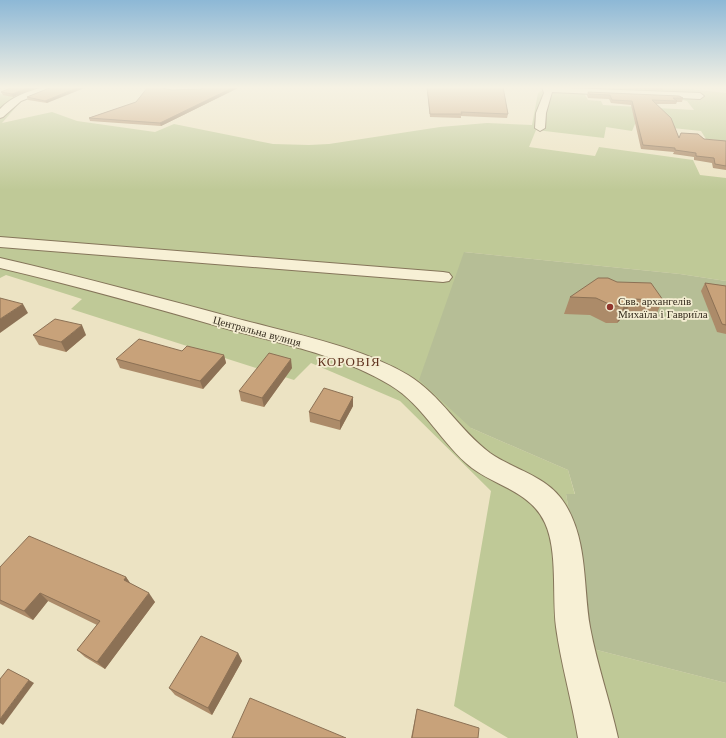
<svg xmlns="http://www.w3.org/2000/svg" width="726" height="738" font-family="'Libre Baskerville',serif">
<rect width="100%" height="100%" fill="#ece3c3"/>
<!-- green -->
<path fill="#bfc997" fill-rule="evenodd" d="M548,87L679,88L726,93V141L706,139L701,131L635,124L632,131L606,127L604,138L536,130L529,147L595,156L599,147L693,160L700,175L726,178V281L680,274L464,252L471,428L568,470L575,495L566,494L593,649L726,683V738H508L454,706L491,491L400,401L311,363L294,380L71,309L82,299L6,275L0,278V94L24,98L2,123L52,112L77,121L155,132L174,124L273,144L309,145L329,144L440,127L487,123L532,125L538,93ZM584,93L674,98L687,101L694,110L603,105L601,101L588,100Z"/>
<!-- cemetery -->
<polygon fill="#b6be96" points="464,252 680,274 726,281 726,683 593,649 566,494 575,494 568,470 471,428 419,380"/>
<g fill="none" stroke-linecap="round" stroke-linejoin="round">
<defs>
<g id="street">
<path d="M43,87H56L21,101L3,117L0,118V109C12,96 27,92 43,87Z"/>
<path d="M155,87H212C205,93 162,93 155,87Z"/>
<polygon points="542,87 700,93 704,96 700,99 552,92 546,113 545,128 540,131 535,128 536,113 544,93"/>
<polygon points="0,237 443,272 449,273 452,277 449,281 443,282 0,247"/>
<path d="M0,258C83,277 164,299 246,321C299,335 360,347 408,375C441,395 459,430 490,453C516,471 548,476 565,504C588,541 583,586 590,627C597,665 610,701 618,738H578C572,701 561,664 556,627C552,596 558,551 545,523C531,492 496,486 472,468C441,444 425,406 390,385C342,356 284,344 231,330C155,308 78,286 0,268Z"/>
</g>
</defs>
<!-- street casing -->
<use href="#street" stroke="#85755a" stroke-width="2"/>
<!-- street -->
<use href="#street" fill="#f7f0d5" fill-rule="evenodd"/>
</g>
<!-- wall -->
<g fill="#ac8b69">
<polygon points="13,87 13,97 3,95 1,92"/>
<polygon points="52,87 47,103 28,100 27,97"/>
<polygon points="240,87 161,126 90,121 89,118 172,90"/>
<polygon points="427,87 503,87 508,114 507,118 461,116 461,118 430,117"/>
<polygon points="584,87 664,87 663,90"/>
<polygon points="588,92 683,98 682,102 677,102 676,104 656,104 679,138 726,141 726,170 713,168 712,163 694,160 694,157 673,154 674,152 641,149 631,105 611,103 609,99 588,98 587,95"/>
<polygon points="617,282 663,300 655,317 624,316 617,323 606,323 590,315 564,314 570,297"/>
<polygon points="705,283 726,286 726,334 717,332 701,291"/>
<polygon points="33,335 86,335 66,352 39,345"/>
<polygon points="182,351 224,355 226,363 203,389 120,368 116,359"/>
<polygon points="292,368 264,407 241,401 239,391"/>
<polygon points="353,397 353,406 340,430 310,422 309,412"/>
<polygon points="0,567 126,577 130,583 155,602 105,669 85,657 77,650 97,625 48,601 33,620 0,604"/>
<polygon points="238,653 242,661 212,715 175,695 169,688"/>
<polygon points="417,709 478,738 411,738"/>
</g>
<!-- shaded-wall -->
<g fill="#8c7155">
<polygon points="30,87 39,87 13,97 12,94"/>
<polygon points="79,87 87,87 47,103 45,101"/>
<polygon points="234,87 240,87 161,126 160,123"/>
<polygon points="632,299 624,316 617,323 624,306"/>
<polygon points="23,304 28,313 0,333 0,319"/>
<polygon points="82,325 86,335 66,352 61,342"/>
<polygon points="224,355 226,363 203,389 200,381"/>
<polygon points="291,359 292,368 264,407 262,398"/>
<polygon points="353,397 353,406 340,430 340,421"/>
<polygon points="126,577 132,586 124,580"/>
<polygon points="40,593 48,601 33,620 24,611"/>
<polygon points="149,593 155,602 105,669 97,662"/>
<polygon points="238,653 242,661 212,715 208,708"/>
<polygon points="29,680 34,683 3,725 0,723 0,719"/>
</g>
<!-- building -->
<g fill="#c8a27a" stroke="#8c7155">
<polygon points="13,87 30,87 12,94 1,92"/>
<polygon points="52,87 79,87 45,101 27,97"/>
<polygon points="148,87 157,87 172,90 201,89 206,87 234,87 160,123 89,118 136,102"/>
<polygon points="427,87 503,87 508,114 461,112 462,114 430,114"/>
<polygon points="588,92 679,96 683,98 673,98 677,101 652,100 671,118 679,138 681,133 698,134 704,139 726,141 726,166 715,164 714,158 696,156 696,153 675,150 675,148 643,145 632,101 612,100 610,95 589,94"/>
<polygon points="598,278 608,278 617,282 651,283 663,300 632,299 624,306 613,306 596,298 570,297"/>
<polygon points="705,283 726,286 726,325 722,324"/>
<polygon points="0,298 23,304 0,319"/>
<polygon points="55,319 82,325 61,342 33,335"/>
<polygon points="139,339 182,351 187,346 224,355 200,381 116,359"/>
<polygon points="269,353 291,359 262,398 239,391"/>
<polygon points="324,388 353,397 340,421 309,412"/>
<polygon points="29,536 126,577 124,580 149,593 97,662 77,650 100,621 40,593 24,611 0,600 0,567"/>
<polygon points="201,636 238,653 208,708 169,688"/>
<polygon points="8,669 29,680 0,719 0,679"/>
<polygon points="250,698 346,738 232,738"/>
<polygon points="417,709 479,728 478,738 412,738"/>
</g>
<!-- sky -->
<linearGradient id="sky" x2="0" y2="1"><stop stop-color="#8db8d6"/><stop offset="0.46" stop-color="#f6f2e4"/><stop offset="1" stop-color="#f6f2e4" stop-opacity="0"/></linearGradient>
<rect width="726" height="190" fill="url(#sky)"/>
<!-- markers -->
<circle fill="#91362d" stroke="#f4edd2" stroke-width="1.5" cx="610" cy="307" r="4"/>
<g text-anchor="middle" dominant-baseline="central" stroke-width="3.5" stroke-linejoin="round" paint-order="stroke">
<!-- poi labels -->
<g font-size="11" fill="#352c1e" stroke="#f4edd2" text-anchor="start">
<text x="618" y="301">Свв. архангелів<tspan x="618" dy="13">Михаїла і Гавриїла</tspan></text>
</g>
<!-- street labels -->
<g font-size="11" fill="#352c1e" stroke="#f4edd2">
<text transform="translate(257 331) rotate(15)">Центральна вулиця</text>
</g>
<!-- quarter labels -->
<g font-size="13" letter-spacing="1" fill="#60331f" stroke="#f4edd2">
<text x="349" y="361">КОРОВІЯ</text>
</g>
</g>
</svg>
